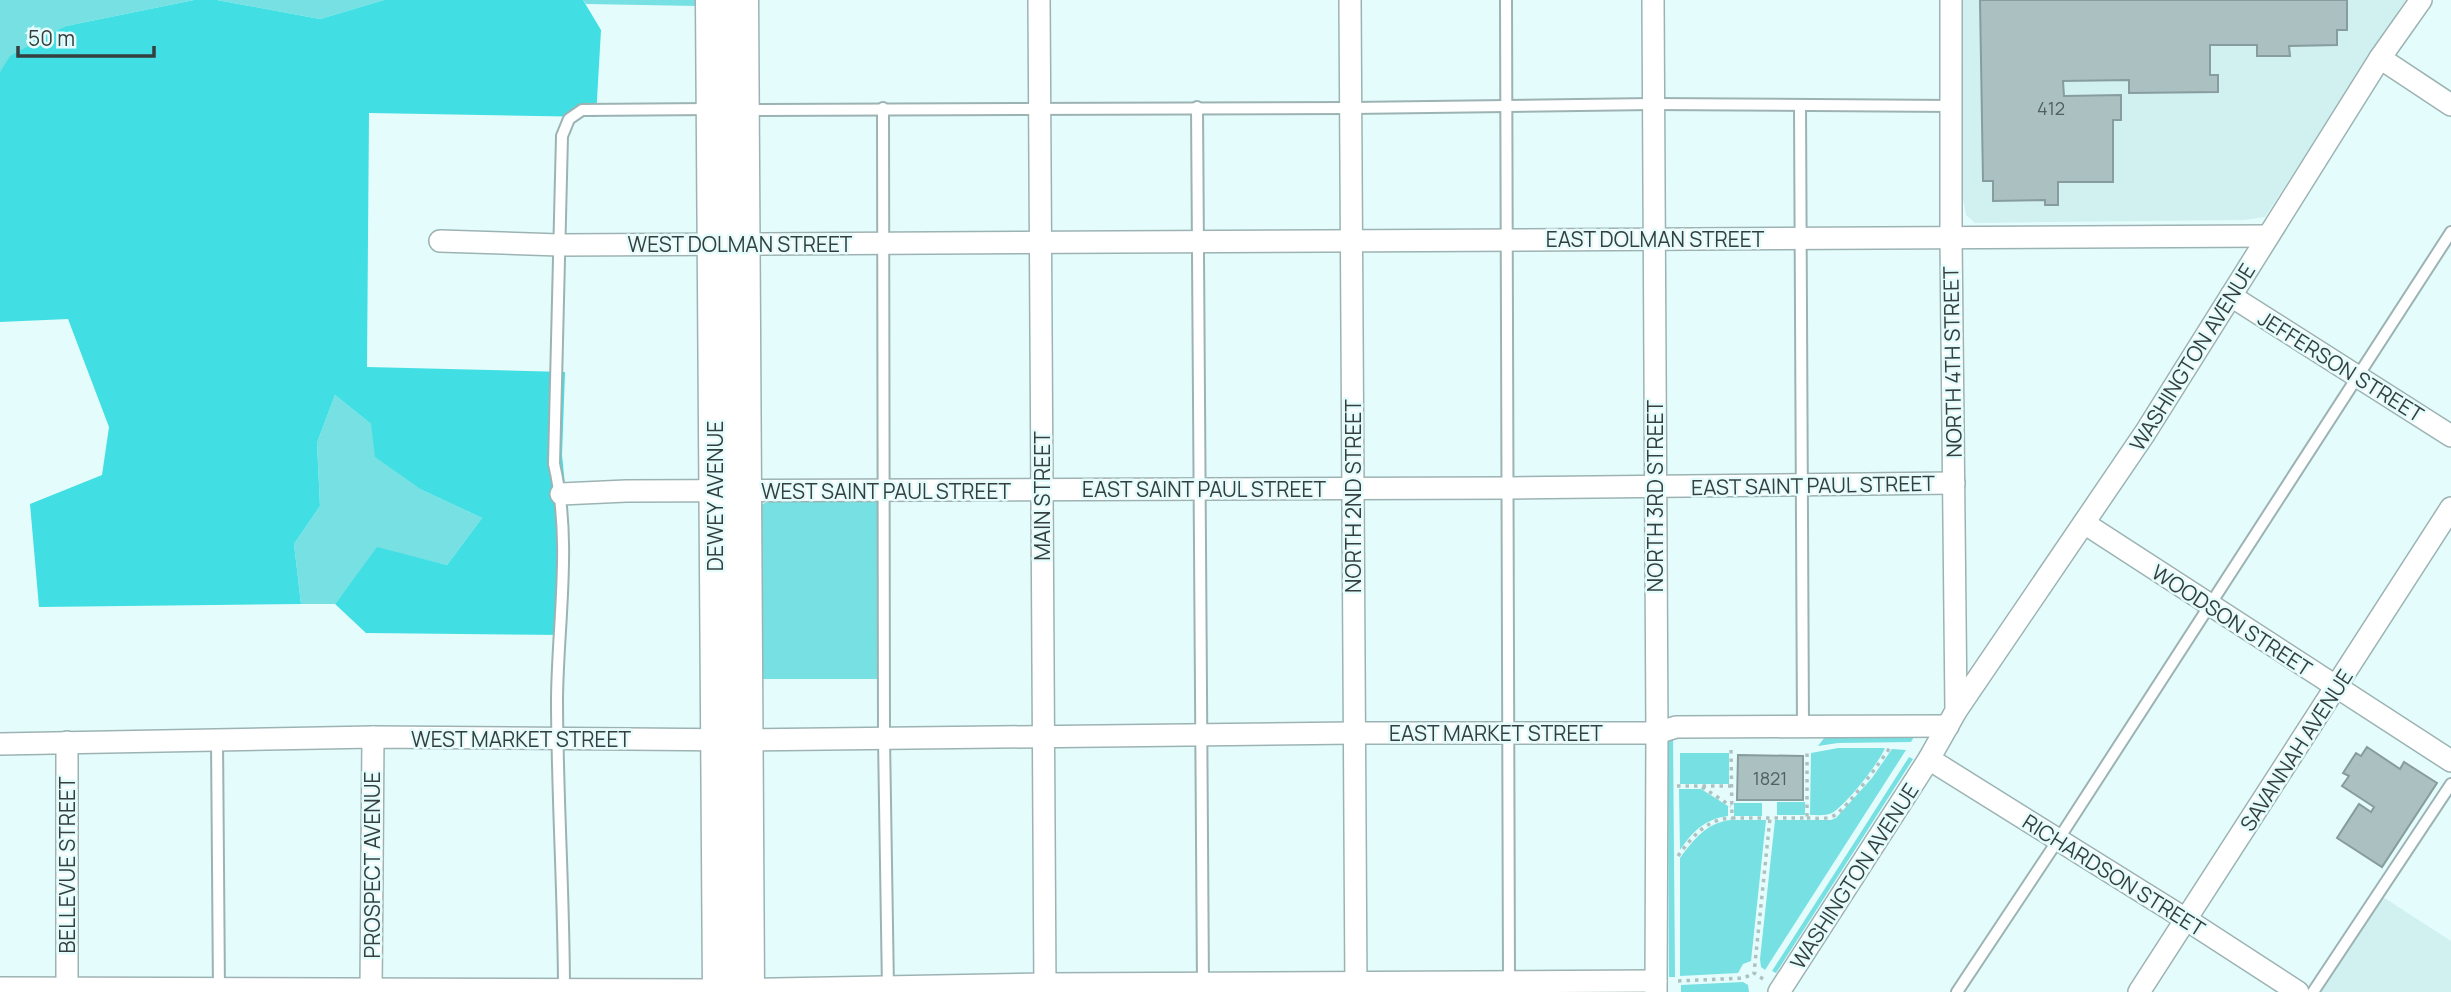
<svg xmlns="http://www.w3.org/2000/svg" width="2451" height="992" font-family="Manrope,sans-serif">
<rect width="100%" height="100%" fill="#e5fcfc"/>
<!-- built -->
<g fill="#d1f1f1">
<polygon points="1962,0 2406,0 2265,217 2244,220 1975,223 1966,215 1963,199"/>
<polygon points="2383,897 2451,941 2451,992 2321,992"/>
</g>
<!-- green -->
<g fill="#77e0e2">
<polygon points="0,0 194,0 66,26 0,72"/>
<polygon points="217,0 384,0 320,19"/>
<polygon points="583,0 696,0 698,6 586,4"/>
<polygon points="335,395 371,424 422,490 482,518 447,565 377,548 335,604 301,604 294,544 320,506 317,443"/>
<polygon points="880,500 878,679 753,679 759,505 772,501"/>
<polygon points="1828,733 1916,733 1911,742 1838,743 1818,746"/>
<polygon points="1673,734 1675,977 1669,977 1668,742"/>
<path d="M1838,748H1885C1879,763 1846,805 1832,813C1826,816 1817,815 1810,815L1811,753Z"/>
<polygon points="1892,749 1906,750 1765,970 1761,967 1760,959 1775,820 1831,820 1836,818 1872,778"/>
<rect x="1680" y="753" width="49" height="31"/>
<polygon points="1909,757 1913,759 1776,973 1772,971"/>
<path d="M1679,789H1701L1728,806V816C1705,819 1693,831 1680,850Z"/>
<rect x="1777" y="802" width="28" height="13"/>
<rect x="1734" y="803" width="28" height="13"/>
<path d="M1730,820H1766L1751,961L1743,964L1738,973L1680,976V858C1694,839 1707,823 1730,820Z"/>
<polygon points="1743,982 1748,985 1749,992 1681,992 1681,985"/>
</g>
<!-- forest -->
<polygon fill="#41dfe3" points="194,0 217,0 320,19 384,0 583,0 601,30 596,117 369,113 367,367 565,372 562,455 567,505 564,635 366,633 335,604 377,547 447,565 482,518 422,490 375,457 371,424 335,395 317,443 320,506 294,544 301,604 39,607 30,504 102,475 109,427 68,319 0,322 0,72 10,56 66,26"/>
<!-- building -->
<g fill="#abc1c1" stroke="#879c9c" stroke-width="2">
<polygon points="1980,0 2347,0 2347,30 2337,30 2337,45 2289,46 2290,56 2257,56 2257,45 2210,45 2210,75 2218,75 2218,92 2129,93 2129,80 2063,81 2064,96 2121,95 2121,120 2113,120 2113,182 2058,182 2058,205 2045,205 2045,200 1993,201 1993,181 1983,181"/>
<polygon points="2367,747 2400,769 2404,762 2437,783 2382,867 2337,838 2359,804 2371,812 2374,807 2342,786 2349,776 2343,773 2356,753 2361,756"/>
<polygon points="1738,755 1803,756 1803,800 1737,800"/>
</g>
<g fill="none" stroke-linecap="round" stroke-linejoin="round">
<defs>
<g id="lane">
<polyline points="1506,0 1509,984"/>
<polyline points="1800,105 1803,727"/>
<polyline points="1197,107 1203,986"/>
<polyline points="883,108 884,739 888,989"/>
<polyline points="747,110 1352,108 1652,104 1952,106"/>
<polyline points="217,739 219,992"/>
<path d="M564,992C564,894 557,796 557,698C558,620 572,540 554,464L562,136L569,119L582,110L710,109"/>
<polyline points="1957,992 2058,840 2451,232"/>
<polyline points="2313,992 2451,784"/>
</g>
<g id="street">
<polyline points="1039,0 1045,992"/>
<polyline points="1350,0 1356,992"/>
<polyline points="1653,0 1657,733 1656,992"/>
<polyline points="2380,58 2451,105"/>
<polyline points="440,241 559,245 2268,236"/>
<polyline points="2231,296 2451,436"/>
<polyline points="561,494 626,491 1509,488 1954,483"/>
<polyline points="2084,523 2451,761"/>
<polyline points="1956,711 2145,433 2380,58 2421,0"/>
<polyline points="67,742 67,988"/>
<polyline points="0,744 373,737 746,740 1354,733 1657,733 1676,727 1948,726"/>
<polyline points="1929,759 2187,920 2298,992"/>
<polyline points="0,988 719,990 1045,984 1656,981"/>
<polyline points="371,992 373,737"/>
<polyline points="1779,992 1929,759 1956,711 1951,238 1951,0"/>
<polyline points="2139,992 2451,508"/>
</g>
<g id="secondary">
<polyline points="712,0 719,992"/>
<polyline points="742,0 748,992"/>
</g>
</defs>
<!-- lane casing -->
<use href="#lane" stroke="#9db3b3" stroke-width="14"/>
<!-- street casing -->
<use href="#street" stroke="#9db3b3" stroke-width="24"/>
<!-- secondary casing -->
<use href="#secondary" stroke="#9db3b3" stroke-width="35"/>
<!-- path -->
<g stroke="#aec1c1" stroke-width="3.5" stroke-dasharray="3.5 5" stroke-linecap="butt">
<polyline points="1731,750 1732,818 1807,818 1807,750"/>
<polyline points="1677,786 1731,786"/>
<polyline points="1702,787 1731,806"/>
<path d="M1807,818C1816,818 1828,820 1835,815C1849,806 1881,761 1891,746"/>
<path d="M1678,856C1692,837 1706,819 1732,818"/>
<polyline points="1763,979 1754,973 1770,818"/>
<polyline points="1678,981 1744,978 1754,973"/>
</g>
<!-- lane -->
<use href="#lane" stroke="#fff" stroke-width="10"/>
<!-- street -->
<use href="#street" stroke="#fff" stroke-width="21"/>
<!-- secondary -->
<use href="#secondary" stroke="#fff" stroke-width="32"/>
</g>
<g text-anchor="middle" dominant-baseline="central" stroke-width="5" stroke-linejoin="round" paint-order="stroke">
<!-- number labels -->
<g font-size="18" fill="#536060">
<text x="2051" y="108">412</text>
<text x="1770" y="778">1821</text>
</g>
<!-- street labels -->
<g font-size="21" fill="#363f3f" stroke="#e5fcfc">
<text x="1655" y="239">EAST DOLMAN STREET</text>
<text x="740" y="244">WEST DOLMAN STREET</text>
<text transform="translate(2192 357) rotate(-58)">WASHINGTON AVENUE</text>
<text transform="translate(1952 362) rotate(-91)">NORTH 4TH STREET</text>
<text transform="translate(2341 366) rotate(32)">JEFFERSON STREET</text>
<text transform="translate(1813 485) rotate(-1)">EAST SAINT PAUL STREET</text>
<text x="1204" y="489">EAST SAINT PAUL STREET</text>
<text x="886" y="491">WEST SAINT PAUL STREET</text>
<text transform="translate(715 496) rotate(-90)">DEWEY AVENUE</text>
<text transform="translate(1042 496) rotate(-90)">MAIN STREET</text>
<text transform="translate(1353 496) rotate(-90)">NORTH 2ND STREET</text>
<text transform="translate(1655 496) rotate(-90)">NORTH 3RD STREET</text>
<text transform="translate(2232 620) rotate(33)">WOODSON STREET</text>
<text x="1496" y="733">EAST MARKET STREET</text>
<text x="521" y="739">WEST MARKET STREET</text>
<text transform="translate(2296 750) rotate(-57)">SAVANNAH AVENUE</text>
<text transform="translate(67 865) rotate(-90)">BELLEVUE STREET</text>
<text transform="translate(372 865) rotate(-90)">PROSPECT AVENUE</text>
<text transform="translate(2114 875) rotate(32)">RICHARDSON STREET</text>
<text transform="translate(1854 876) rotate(-57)">WASHINGTON AVENUE</text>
</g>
</g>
<!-- scale -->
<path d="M18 46v10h136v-10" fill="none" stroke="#363f3f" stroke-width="3.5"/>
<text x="28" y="46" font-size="21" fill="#363f3f" stroke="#e5fcfc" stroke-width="5" paint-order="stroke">50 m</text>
</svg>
